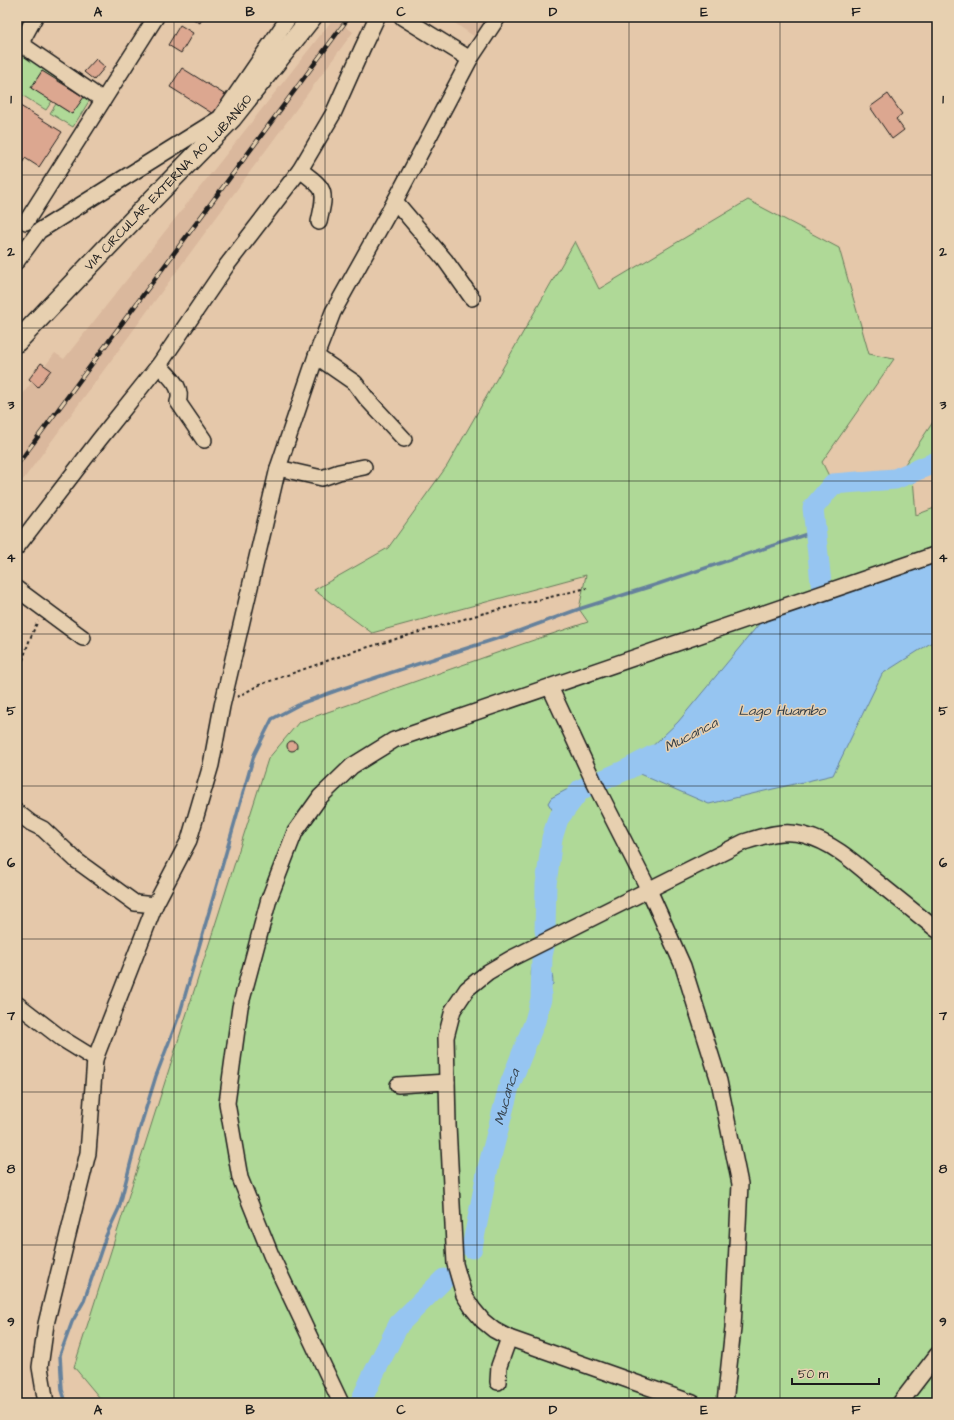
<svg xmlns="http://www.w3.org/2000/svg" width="954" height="1420" font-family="'Architects Daughter',sans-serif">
<rect width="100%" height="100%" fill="#e5c8aa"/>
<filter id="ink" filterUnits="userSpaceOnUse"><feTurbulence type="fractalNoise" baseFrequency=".025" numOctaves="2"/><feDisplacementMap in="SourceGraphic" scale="8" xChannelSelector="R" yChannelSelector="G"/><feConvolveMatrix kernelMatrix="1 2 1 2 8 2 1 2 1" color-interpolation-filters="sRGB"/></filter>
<g filter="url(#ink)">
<!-- built -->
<g fill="#dab89d">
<polygon points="446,17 488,17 475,37"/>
<polygon points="334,18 353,32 17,488 17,402 32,382 51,370 45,366 55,353 64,359"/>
</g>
<!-- green -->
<g fill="#afd997" stroke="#667a5a">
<polygon points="22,55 91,98 73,127 50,113 56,104 72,114 83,97 42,71 31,88 52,101 46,110 17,92 17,63"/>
<polygon points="748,200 839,248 869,354 894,359 822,462 833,484 895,479 937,416 937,471 926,471 913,478 916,515 937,507 937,1403 104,1403 74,1367 268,759 299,722 531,641 588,622 579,609 586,575 372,633 314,590 388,548 447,466 575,241 599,289"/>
</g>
<!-- water -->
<g fill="#96c5f1" stroke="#65819c">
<polygon points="937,554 937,639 882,674 833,775 709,804 628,769 678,722 769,612"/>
<path d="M566,790H580L583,795C579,808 569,813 558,819L548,803L551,798Z"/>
<path d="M542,956C550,963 553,974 553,984L548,989L545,998L541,999C538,995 539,991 537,987C536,984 533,981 532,979C529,969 535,961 542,956Z"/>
</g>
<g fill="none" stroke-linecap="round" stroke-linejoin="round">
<!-- stream -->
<polyline stroke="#65819c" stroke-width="3.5" points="66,1403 62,1390 60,1355 72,1322 84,1301 106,1236 119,1208 138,1134 156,1076 180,1013 254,755 272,719 302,703 338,690 402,669 508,635 579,609 655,585 816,531"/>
<!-- river -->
<g stroke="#96c5f1" stroke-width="21">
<polyline points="821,583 813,508 833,484 895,479 934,463 937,464"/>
<polyline points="603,780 628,769 654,755"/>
<polyline points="545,931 546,885 552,838 558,819 580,790 586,787"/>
<path id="s1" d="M472,1248L488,1168L509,1087L535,1021L541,999L542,956L544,947"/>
<polyline points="360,1403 372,1377 399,1324 444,1279"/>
</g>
</g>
<!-- building -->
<g fill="#dca790" stroke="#1c1c1c">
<polygon points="123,17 135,17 132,23"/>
<polygon points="190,17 203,17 200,23"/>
<polygon points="180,25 193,33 181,53 168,45"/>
<polygon points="96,59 105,67 94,80 84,72"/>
<polygon points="182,68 227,96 215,115 170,87"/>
<polygon points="42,71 84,97 72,114 31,88"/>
<polygon points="888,94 902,114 896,119 904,130 892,139 870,107"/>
<polygon points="17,104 62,132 39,167 25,158 19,169 17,168"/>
<polygon points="41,363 51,370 38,387 29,379"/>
<polygon points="17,403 23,407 17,415"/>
<circle cx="292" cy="746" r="5"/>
</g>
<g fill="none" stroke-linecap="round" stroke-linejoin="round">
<defs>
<g id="minor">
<polyline points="402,17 470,59"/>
<polyline points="21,44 103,100"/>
<polyline points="17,50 35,17"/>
<path d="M300,170C327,190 326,190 319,222"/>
<polyline points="395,201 445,260 472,298"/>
<polyline points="26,222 156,17"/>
<polyline points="17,261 39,231 220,118 289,17"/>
<polyline points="316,356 355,383 367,399 404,439"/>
<path d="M159,365C168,376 184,387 178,402L204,440"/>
<polyline points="278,468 322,478 339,472 364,467"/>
<polyline points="17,547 99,440 159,365 227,265 300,170 333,114 362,49 377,17"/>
<polyline points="17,589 83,638"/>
<polyline points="550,687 593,780 649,890 683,966 719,1081 740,1184 733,1328 725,1403"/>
<polyline points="17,812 31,823 43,829 77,861 135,903 155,905"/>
<polyline points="17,1004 61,1038 95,1059"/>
<polyline points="398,1085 447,1082"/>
<polyline points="498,1382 499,1366 509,1338"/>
<polyline points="46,1403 40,1367 46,1324 88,1153 95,1059 155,905 189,840 211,765 222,706 278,468 316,356 333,312 395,201 470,59 498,17"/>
<polyline points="341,1403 271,1255 240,1178 227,1103 240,1007 269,899 295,832 320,797 352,766 394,740 937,554"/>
<path d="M693,1403L509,1338L494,1330L483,1321L473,1309L464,1295L455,1264L448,1125L446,1037L453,1010L467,989L488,972L512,958L744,842C763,836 784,829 804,835C832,842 854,862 875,880C896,897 916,913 937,930"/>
<polyline points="900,1403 937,1355"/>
</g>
<g id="major">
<path id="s2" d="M17,342L150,202L232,118L312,17"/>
</g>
</defs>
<!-- minor casing -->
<use href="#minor" stroke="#1c1c1c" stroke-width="18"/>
<!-- major casing -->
<use href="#major" stroke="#1c1c1c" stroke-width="22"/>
<!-- path -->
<g stroke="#1c1c1c" stroke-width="2" stroke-dasharray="3 3" stroke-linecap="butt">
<path d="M20,672C24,654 30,637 38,621"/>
<polyline points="237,697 259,685 355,651 481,614 587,588"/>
</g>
<!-- minor -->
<use href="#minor" stroke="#e7d0b0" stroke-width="15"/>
<!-- major -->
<use href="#major" stroke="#e7d0b0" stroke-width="19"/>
<defs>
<polyline id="rail" points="17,465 349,17"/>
</defs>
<!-- rail casing -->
<use href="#rail" stroke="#1c1c1c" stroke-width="4.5"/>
<!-- rail -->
<use href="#rail" stroke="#e7d0b0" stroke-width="3" stroke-dasharray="9" stroke-linecap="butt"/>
</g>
</g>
<!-- grid -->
<path fill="none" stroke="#1c1c1c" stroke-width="1" stroke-opacity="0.55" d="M174,17V1403M325,17V1403M477,17V1403M629,17V1403M780,17V1403M17,175H937M17,328H937M17,481H937M17,634H937M17,786H937M17,939H937M17,1092H937M17,1245H937"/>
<g text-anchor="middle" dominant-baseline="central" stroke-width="3" stroke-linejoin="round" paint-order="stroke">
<!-- street labels -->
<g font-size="13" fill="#1c1c1c" stroke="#e7d0b0">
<text stroke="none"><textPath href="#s2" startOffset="220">VIA CIRCULAR EXTERNA AO LUBANGO</textPath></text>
</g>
<!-- water labels -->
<g font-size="14" font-style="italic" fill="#343e47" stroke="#e7d0b0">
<text x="782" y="711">Lago Huambo</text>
<text transform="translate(691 735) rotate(-27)">Mucanca</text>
<text stroke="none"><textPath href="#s1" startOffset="155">Mucanca</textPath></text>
</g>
</g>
<!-- margin -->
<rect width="954" height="1420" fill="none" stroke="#e7d0b0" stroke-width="44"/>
<!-- scale -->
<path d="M792 1378v6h87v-6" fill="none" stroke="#1c1c1c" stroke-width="2"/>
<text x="798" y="1378" font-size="12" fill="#1c1c1c" stroke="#e7d0b0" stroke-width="3" paint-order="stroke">50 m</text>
<rect x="22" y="22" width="910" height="1376" fill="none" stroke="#1c1c1c" stroke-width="1.5"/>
<g font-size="13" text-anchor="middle" font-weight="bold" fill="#1c1c1c">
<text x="98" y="16">A</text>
<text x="250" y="16">B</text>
<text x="401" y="16">C</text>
<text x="553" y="16">D</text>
<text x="704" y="16">E</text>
<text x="856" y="16">F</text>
<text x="11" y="103">1</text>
<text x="943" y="103">1</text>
<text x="11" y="256">2</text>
<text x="943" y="256">2</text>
<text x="11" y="409">3</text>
<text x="943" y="409">3</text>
<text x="11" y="562">4</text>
<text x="943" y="562">4</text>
<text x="11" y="715">5</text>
<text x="943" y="715">5</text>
<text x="11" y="867">6</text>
<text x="943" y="867">6</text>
<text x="11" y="1020">7</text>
<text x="943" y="1020">7</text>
<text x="11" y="1173">8</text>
<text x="943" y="1173">8</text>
<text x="11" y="1326">9</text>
<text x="943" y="1326">9</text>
<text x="98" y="1414">A</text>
<text x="250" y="1414">B</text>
<text x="401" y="1414">C</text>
<text x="553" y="1414">D</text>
<text x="704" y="1414">E</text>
<text x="856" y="1414">F</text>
</g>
</svg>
